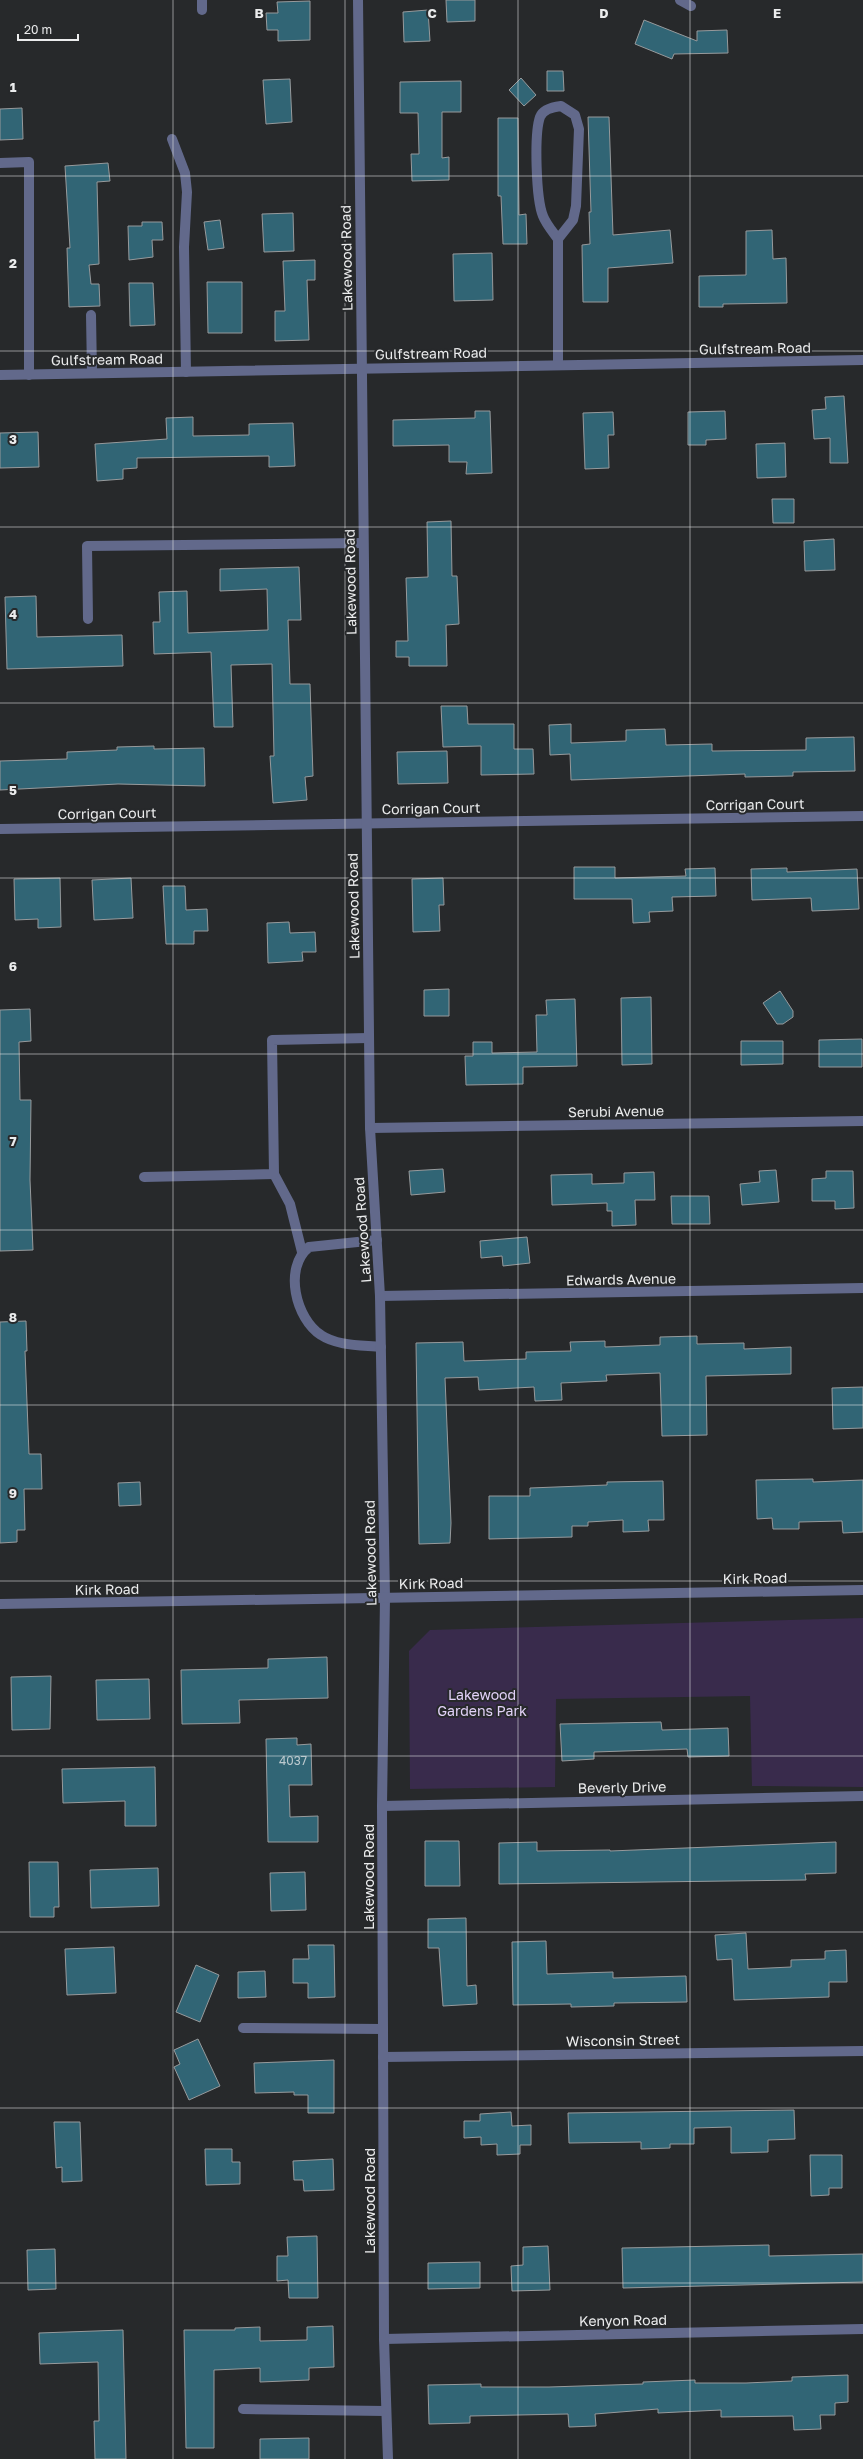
<svg xmlns="http://www.w3.org/2000/svg" width="863" height="2459" font-family="'Golos Text',sans-serif">
<rect width="100%" height="100%" fill="#27292b"/>
<!-- green -->
<polygon fill="#392b4c" points="863,1618 863,1787 752,1786 750,1696 556,1699 555,1787 410,1789 409,1651 430,1630"/>
<!-- building -->
<g fill="#316575" stroke="#979a9c">
<polygon points="446,0 475,0 475,21 447,22"/>
<polygon points="310,1 310,40 278,41 278,30 267,30 266,13 278,13 277,2"/>
<polygon points="428,10 430,41 404,42 403,12"/>
<polygon points="644,20 697,41 697,31 727,30 728,53 674,54 672,59 635,44"/>
<polygon points="547,71 563,71 564,91 547,91"/>
<polygon points="521,78 536,95 524,106 509,90"/>
<polygon points="290,79 292,122 266,124 263,80"/>
<polygon points="461,81 461,112 442,112 442,158 449,157 449,180 412,181 411,154 419,154 418,113 400,113 400,82"/>
<polygon points="22,108 23,139 0,140 0,109"/>
<polygon points="588,117 609,117 613,235 670,230 673,263 608,268 608,302 583,302 582,245 590,244 589,212 591,212"/>
<polygon points="498,118 518,118 519,215 526,214 527,244 503,244 501,196 498,196"/>
<polygon points="108,163 110,181 97,182 99,264 89,265 91,284 99,284 100,306 69,307 67,248 70,248 65,166"/>
<polygon points="293,213 294,251 264,252 262,214"/>
<polygon points="220,220 224,248 208,250 204,222"/>
<polygon points="142,222 162,222 163,240 152,240 153,257 129,260 128,226 142,226"/>
<polygon points="772,230 773,259 786,258 787,303 723,304 723,307 699,307 699,276 746,275 746,231"/>
<polygon points="492,253 493,300 454,301 453,254"/>
<polygon points="315,260 315,280 307,280 309,340 275,341 275,311 285,311 283,261"/>
<polygon points="207,282 242,282 242,333 208,333"/>
<polygon points="129,283 153,283 155,325 130,326"/>
<polygon points="844,396 848,463 830,463 830,438 814,439 812,410 826,409 825,397"/>
<polygon points="475,411 490,411 492,473 466,474 467,462 449,462 449,445 393,446 393,420 475,418"/>
<polygon points="725,411 726,439 706,440 706,445 688,445 688,412"/>
<polygon points="613,412 614,435 608,435 609,468 585,469 583,413"/>
<polygon points="193,417 193,436 249,435 249,424 293,423 295,466 269,467 269,456 137,458 137,468 123,469 123,479 97,481 95,444 167,439 166,418"/>
<polygon points="38,432 39,467 0,468 0,433"/>
<polygon points="785,443 786,477 757,478 756,444"/>
<polygon points="772,499 794,499 794,523 773,523"/>
<polygon points="451,521 452,576 457,576 459,624 446,625 447,666 409,666 409,657 396,657 396,641 408,641 406,578 428,577 427,522"/>
<polygon points="834,539 835,570 805,571 804,541"/>
<polygon points="299,567 301,620 288,620 290,684 310,684 313,776 305,777 307,800 273,803 270,756 274,756 272,664 231,665 233,727 214,727 211,652 154,654 153,622 160,622 159,592 187,591 188,633 268,630 267,589 220,591 220,569"/>
<polygon points="36,596 37,637 122,635 123,666 7,669 5,597"/>
<polygon points="441,706 467,706 468,724 514,724 514,749 533,749 534,774 481,775 481,746 443,747"/>
<polygon points="571,724 571,743 626,741 626,730 665,729 666,745 712,744 712,751 806,750 806,738 854,737 855,771 793,772 793,776 745,777 745,774 571,780 570,754 550,755 549,725"/>
<polygon points="154,746 154,749 204,748 205,786 118,784 0,790 0,761 67,759 67,752 117,750 117,747"/>
<polygon points="447,751 448,783 398,784 397,752"/>
<polygon points="574,867 615,867 615,878 686,876 685,869 715,868 716,896 672,897 673,911 649,912 650,922 633,923 632,899 574,899"/>
<polygon points="787,868 787,872 857,869 859,909 812,911 811,898 752,900 751,869"/>
<polygon points="60,878 61,927 38,928 38,919 15,920 14,879"/>
<polygon points="131,878 133,918 94,920 92,880"/>
<polygon points="443,878 444,905 439,905 440,931 413,932 412,879"/>
<polygon points="163,886 185,886 186,910 207,909 208,931 194,931 194,944 166,944"/>
<polygon points="289,922 290,933 315,932 316,952 302,952 303,961 268,963 267,923"/>
<polygon points="449,989 449,1016 424,1016 424,990"/>
<polygon points="780,991 793,1011 793,1017 783,1024 777,1024 763,1003"/>
<polygon points="651,997 652,1064 622,1065 621,998"/>
<polygon points="575,999 577,1066 523,1067 523,1084 466,1085 465,1056 473,1056 473,1042 492,1042 492,1053 537,1052 536,1015 547,1015 546,1000"/>
<polygon points="30,1009 31,1041 19,1042 20,1100 31,1100 30,1180 33,1250 0,1251 0,1010"/>
<polygon points="862,1039 862,1067 819,1067 819,1040"/>
<polygon points="741,1041 783,1041 783,1064 741,1065"/>
<polygon points="443,1169 445,1192 411,1195 409,1171"/>
<polygon points="776,1170 779,1202 742,1205 740,1184 760,1182 759,1171"/>
<polygon points="826,1171 853,1171 854,1208 835,1209 835,1201 812,1201 812,1179 826,1178"/>
<polygon points="654,1172 655,1200 635,1200 636,1225 612,1226 612,1211 607,1211 607,1203 552,1205 551,1175 592,1174 592,1184 624,1183 624,1173"/>
<polygon points="671,1196 709,1196 710,1224 672,1224"/>
<polygon points="527,1237 530,1263 503,1266 502,1256 481,1258 480,1241"/>
<polygon points="26,1321 27,1351 25,1351 29,1454 41,1454 42,1489 24,1489 25,1530 17,1530 17,1542 0,1543 0,1322"/>
<polygon points="697,1336 697,1344 744,1343 744,1349 791,1347 791,1374 706,1376 707,1435 662,1436 660,1373 606,1375 607,1381 561,1383 562,1400 535,1401 534,1387 479,1390 478,1377 445,1378 451,1523 450,1543 419,1544 416,1343 463,1342 464,1361 526,1359 526,1352 571,1351 570,1342 605,1341 605,1347 660,1345 660,1337"/>
<polygon points="863,1387 863,1428 833,1429 832,1388"/>
<polygon points="813,1479 813,1482 863,1480 863,1532 843,1533 842,1521 799,1522 799,1529 773,1529 772,1518 757,1519 756,1480"/>
<polygon points="663,1481 664,1520 648,1520 649,1531 623,1532 623,1520 588,1522 588,1526 572,1526 572,1537 489,1539 489,1496 530,1496 530,1488 607,1485 607,1482"/>
<polygon points="140,1482 141,1505 119,1506 118,1483"/>
<polygon points="327,1657 328,1698 239,1700 240,1723 182,1724 181,1670 268,1668 268,1659"/>
<polygon points="51,1676 50,1729 12,1730 11,1677"/>
<polygon points="149,1679 150,1719 97,1720 96,1680"/>
<polygon points="661,1722 662,1730 728,1728 729,1756 688,1757 687,1749 594,1752 594,1759 562,1761 560,1724"/>
<polygon points="297,1738 297,1745 311,1744 312,1785 289,1785 290,1817 318,1816 318,1842 268,1842 266,1739"/>
<polygon points="155,1767 156,1826 125,1826 125,1801 63,1803 62,1769"/>
<polygon points="425,1841 459,1841 460,1886 425,1886"/>
<polygon points="537,1842 537,1851 610,1850 610,1851 836,1842 836,1873 805,1874 806,1880 499,1884 499,1843"/>
<polygon points="29,1862 58,1862 59,1907 54,1907 54,1917 30,1917"/>
<polygon points="158,1868 159,1906 91,1908 90,1870"/>
<polygon points="305,1872 306,1910 271,1911 270,1873"/>
<polygon points="466,1918 467,1986 476,1985 477,2004 443,2006 439,1948 428,1948 428,1919"/>
<polygon points="746,1933 748,1969 791,1967 791,1960 825,1959 825,1951 846,1950 847,1982 829,1982 829,1997 734,2000 732,1959 717,1960 715,1935"/>
<polygon points="546,1941 547,1974 613,1972 613,1978 686,1976 687,2002 614,2003 614,2006 571,2007 571,2004 513,2005 512,1942"/>
<polygon points="308,1945 334,1945 335,1997 308,1998 308,1983 293,1983 293,1959 309,1959"/>
<polygon points="114,1947 116,1993 67,1995 65,1949"/>
<polygon points="196,1965 219,1975 200,2022 176,2012"/>
<polygon points="265,1971 266,1997 238,1998 238,1972"/>
<polygon points="198,2039 220,2086 189,2100 174,2067 180,2064 174,2050"/>
<polygon points="334,2060 334,2113 308,2113 308,2095 294,2095 294,2092 255,2093 254,2063"/>
<polygon points="794,2110 795,2139 768,2140 768,2152 731,2153 731,2127 694,2128 694,2144 670,2144 670,2148 641,2149 641,2142 569,2143 568,2113"/>
<polygon points="511,2112 512,2126 531,2125 531,2145 520,2145 520,2154 497,2155 497,2144 481,2145 481,2137 464,2138 464,2121 480,2121 480,2114"/>
<polygon points="54,2122 80,2122 82,2181 62,2182 62,2167 56,2168"/>
<polygon points="205,2149 232,2149 232,2162 240,2162 240,2184 206,2185"/>
<polygon points="810,2155 842,2155 842,2188 829,2188 829,2195 811,2196"/>
<polygon points="333,2159 334,2190 304,2191 303,2180 294,2180 293,2161"/>
<polygon points="317,2236 318,2298 289,2298 288,2280 277,2281 277,2256 288,2256 287,2237"/>
<polygon points="769,2245 769,2256 863,2254 863,2282 623,2288 622,2248"/>
<polygon points="548,2246 550,2290 512,2291 511,2266 523,2265 523,2247"/>
<polygon points="55,2249 56,2289 28,2290 27,2250"/>
<polygon points="480,2262 480,2288 428,2289 428,2263"/>
<polygon points="333,2326 334,2367 309,2368 309,2380 260,2382 260,2368 214,2370 214,2448 186,2448 184,2330 235,2330 235,2328 260,2327 260,2341 307,2340 307,2327"/>
<polygon points="123,2330 126,2459 95,2459 94,2421 99,2421 98,2362 40,2364 39,2333"/>
<polygon points="848,2375 848,2402 835,2403 835,2415 820,2415 821,2429 794,2430 793,2416 721,2417 721,2410 658,2413 658,2409 595,2414 596,2426 569,2427 568,2414 470,2416 470,2423 429,2424 428,2385 481,2384 481,2387 549,2387 643,2384 643,2382 695,2380 695,2383 746,2383 792,2381 792,2377"/>
<polygon points="309,2438 309,2459 260,2459 260,2439"/>
</g>
<g fill="none" stroke-linecap="round" stroke-linejoin="round">
<!-- service -->
<g stroke="#62698b" stroke-width="10">
<polyline points="202,0 202,10"/>
<polyline points="680,0 691,6"/>
<polyline points="172,139 185,173 187,192 184,247 186,372"/>
<polyline points="0,163 29,162 29,375"/>
<polyline points="91,315 92,373"/>
<path d="M558,365V239L573,220L576,206L579,129L575,115L561,106C553,107 543,109 540,117C534,134 536,199 543,216C546,224 553,232 558,239"/>
<polyline points="88,619 87,546 363,543"/>
<polyline points="274,1174 290,1204 302,1252"/>
<polyline points="144,1177 274,1174 272,1040 369,1038"/>
<path d="M377,1240L309,1247C283,1268 296,1319 321,1335C337,1346 363,1345 381,1347"/>
<polyline points="243,2409 385,2411"/>
</g>
<!-- minor -->
<g stroke="#62698b" stroke-width="10">
<polyline points="0,375 863,360"/>
<polyline points="0,829 863,816"/>
<polyline points="370,1128 863,1121"/>
<polyline points="380,1296 863,1288"/>
<polyline points="382,1806 863,1796"/>
<polyline points="243,2028 383,2029"/>
<polyline points="383,2057 863,2051"/>
<polyline points="384,2339 863,2329"/>
</g>
<!-- tertiary -->
<g stroke="#62698b" stroke-width="10">
<polyline points="358,0 370,1128 380,1296 385,1598 382,1806 383,2029 384,2339 388,2459"/>
<polyline points="0,1604 863,1590"/>
</g>
</g>
<!-- grid -->
<path fill="none" stroke="#ebeced" stroke-width="1" stroke-opacity="0.55" d="M173,0V2459M345,0V2459M518,0V2459M690,0V2459M0,176H863M0,351H863M0,527H863M0,703H863M0,878H863M0,1054H863M0,1230H863M0,1405H863M0,1581H863M0,1756H863M0,1932H863M0,2108H863M0,2283H863"/>
<g text-anchor="middle" dominant-baseline="central" stroke-width="4" stroke-linejoin="round" paint-order="stroke">
<!-- number labels -->
<g font-size="12" fill="#bccacf">
<text x="293" y="1760">4037</text>
</g>
<!-- street labels -->
<g font-size="14" fill="#ebeced" stroke="#27292b">
<text transform="translate(346 258) rotate(-91)">Lakewood Road</text>
<text transform="translate(755 348) rotate(-1)">Gulfstream Road</text>
<text transform="translate(431 353) rotate(-1)">Gulfstream Road</text>
<text transform="translate(107 359) rotate(-1)">Gulfstream Road</text>
<text transform="translate(350 582) rotate(-91)">Lakewood Road</text>
<text transform="translate(755 804) rotate(-1)">Corrigan Court</text>
<text transform="translate(431 808) rotate(-1)">Corrigan Court</text>
<text transform="translate(107 813) rotate(-1)">Corrigan Court</text>
<text transform="translate(353 906) rotate(-91)">Lakewood Road</text>
<text transform="translate(616 1111) rotate(-1)">Serubi Avenue</text>
<text transform="translate(362 1230) rotate(-94)">Lakewood Road</text>
<text transform="translate(621 1279) rotate(-1)">Edwards Avenue</text>
<text transform="translate(370 1553) rotate(-91)">Lakewood Road</text>
<text transform="translate(755 1578) rotate(-1)">Kirk Road</text>
<text transform="translate(431 1583) rotate(-1)">Kirk Road</text>
<text transform="translate(107 1589) rotate(-1)">Kirk Road</text>
<text transform="translate(622 1787) rotate(-1)">Beverly Drive</text>
<text transform="translate(368 1877) rotate(-90)">Lakewood Road</text>
<text transform="translate(623 2040) rotate(-1)">Wisconsin Street</text>
<text transform="translate(369 2201) rotate(-90)">Lakewood Road</text>
<text transform="translate(623 2320) rotate(-1)">Kenyon Road</text>
</g>
<!-- park labels -->
<g font-size="14" fill="#e2d2f8" stroke="#27292b">
<text x="482" y="1694">Lakewood<tspan x="482" dy="16">Gardens Park</tspan></text>
</g>
</g>
<g font-size="13" text-anchor="middle" font-weight="bold" fill="#ebeced" stroke="#27292b" stroke-width="4" stroke-linejoin="round" paint-order="stroke">
<text x="259" y="18">B</text>
<text x="432" y="18">C</text>
<text x="604" y="18">D</text>
<text x="777" y="18">E</text>
<text x="13" y="92">1</text>
<text x="13" y="268">2</text>
<text x="13" y="444">3</text>
<text x="13" y="619">4</text>
<text x="13" y="795">5</text>
<text x="13" y="971">6</text>
<text x="13" y="1146">7</text>
<text x="13" y="1322">8</text>
<text x="13" y="1498">9</text>
</g>
<!-- scale -->
<path d="M18 34v6h60v-6" fill="none" stroke="#ebeced" stroke-width="2"/>
<text x="24" y="34" font-size="12" fill="#ebeced" stroke="#27292b" stroke-width="3" paint-order="stroke">20 m</text>
</svg>
